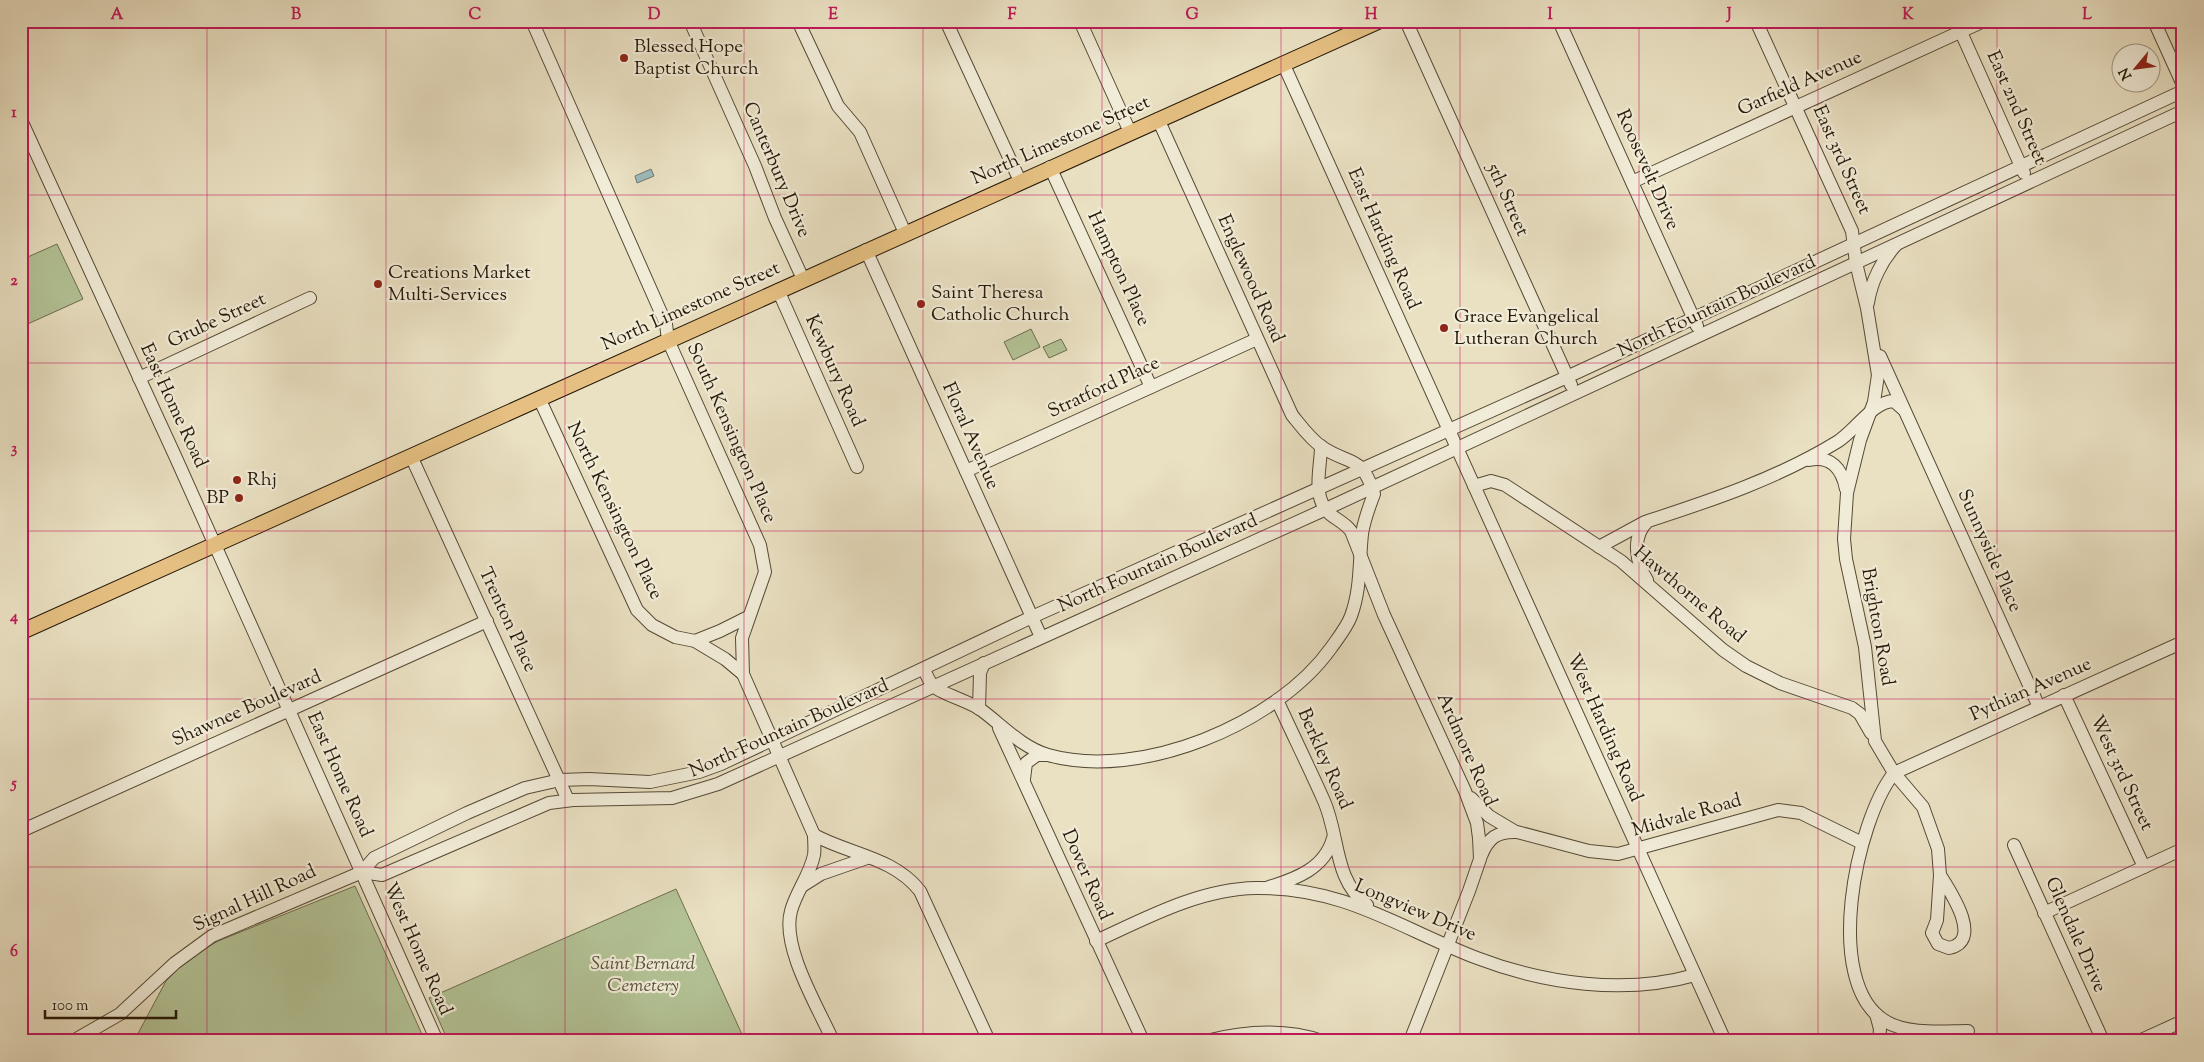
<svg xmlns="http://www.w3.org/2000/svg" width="2204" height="1062" font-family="'Sorts Mill Goudy',serif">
<rect width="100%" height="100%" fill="#eae1c3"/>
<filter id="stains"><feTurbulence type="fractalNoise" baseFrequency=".004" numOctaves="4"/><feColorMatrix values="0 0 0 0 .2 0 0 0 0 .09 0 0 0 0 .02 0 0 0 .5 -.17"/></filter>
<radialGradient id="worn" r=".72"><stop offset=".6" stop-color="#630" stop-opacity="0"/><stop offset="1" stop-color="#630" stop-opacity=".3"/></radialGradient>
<!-- green -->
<g fill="#b3c396" stroke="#6c6d4e">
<polygon points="57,244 83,299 21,327 21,260"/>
<polygon points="1031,329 1040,347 1013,360 1004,342"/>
<polygon points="1061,339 1067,350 1049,358 1043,347"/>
<polygon points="355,886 425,1041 134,1041 166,981 189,958 218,941"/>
<polygon points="676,889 745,1041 448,1041 429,998"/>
</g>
<!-- water -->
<polygon fill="#9cbbbd" stroke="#6c7974" points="651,169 654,176 637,183 635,176"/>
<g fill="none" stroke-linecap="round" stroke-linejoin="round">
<defs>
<g id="minor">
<path d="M532,21L666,324L668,340L760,545L765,572L742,638L743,674L814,835C814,841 815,849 814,855C810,875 796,892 791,911C781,947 818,1007 833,1041"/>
<polyline points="690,21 755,166 775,218 803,279"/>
<polyline points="798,21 838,106 860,132 905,233"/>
<polyline points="946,21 1020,181"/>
<polyline points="1080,21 1130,132"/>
<polyline points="1406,21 1571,385"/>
<polyline points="1559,21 1697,326"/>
<path d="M1756,21L1852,231L1856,263L1867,308L1878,375L1874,402L1860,440L1847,493L1844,539L1846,559L1865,647L1875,741L1894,773L1923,807L1938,849L1940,875L1937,920L1932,933L1938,944L1949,948C1984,941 1950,891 1940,875"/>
<polyline points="1956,21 2024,173"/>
<polyline points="2154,21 2183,85"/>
<polyline points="1283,63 1725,1041"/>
<polyline points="21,120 176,458 437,1041"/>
<polyline points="1050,167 1151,387"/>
<polyline points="1632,182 1984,21"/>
<polyline points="866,250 1041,637"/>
<polyline points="778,290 857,467"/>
<path d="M1868,303C1871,282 1882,260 1896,245"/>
<polyline points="1880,356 2039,707"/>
<polyline points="139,378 310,298"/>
<polyline points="539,398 637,610 652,625 675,637 695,641 725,659 743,674"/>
<path d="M1321,446C1321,468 1311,497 1330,514C1337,520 1345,523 1351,531L1384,615L1465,791L1477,823L1479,838L1480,859L1469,891L1410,1041"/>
<polyline points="411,456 568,800"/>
<path d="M1809,460C1831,455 1842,469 1846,489"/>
<polyline points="966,471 1257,339"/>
<polyline points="1474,486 1491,481 1505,485 1621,561 1723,650 1746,666 1780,683 1852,708 1860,714 1871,733"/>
<polyline points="1599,547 1645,522"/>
<path d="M1647,580C1636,563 1631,536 1648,521C1713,500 1778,478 1837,442C1855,431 1873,401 1894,401L1903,409"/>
<polyline points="695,641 720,631 748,617"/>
<path d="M924,669C926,674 929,681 933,686C940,693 968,701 980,709C1002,725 1021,747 1048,755C1140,781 1277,724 1331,648C1338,638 1347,627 1351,616C1361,589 1359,562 1362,534C1364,520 1369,507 1374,494C1362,454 1350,466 1322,447C1310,439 1301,426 1292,415L1158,119"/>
<polyline points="2064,695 2144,867"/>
<path d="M1277,700C1292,733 1309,767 1324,801C1340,837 1333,879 1367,905"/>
<polyline points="979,709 980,673 984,663"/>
<polyline points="999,728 1143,1041"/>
<polyline points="1024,779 1026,763 1037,755 1047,755"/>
<polyline points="1471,798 1489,816 1514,831"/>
<polyline points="21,831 487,621"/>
<path d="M814,835C851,855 893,857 920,891L989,1041"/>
<polyline points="2014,845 2103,1041"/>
<path d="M1481,856C1488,838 1497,831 1517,832L1589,851L1618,854L1778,810L1801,813L1862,843"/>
<polyline points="362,872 382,875 549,803 573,800 672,798 718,784 1326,509 2183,111"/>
<polyline points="802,886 821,874 867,858"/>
<path d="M1269,887C1296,879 1325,868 1333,838"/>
<polyline points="2044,913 2183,849"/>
<path d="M1096,941C1146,918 1199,889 1256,888C1345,887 1399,928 1477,958C1545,984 1625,995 1695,975"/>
<polyline points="1876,1014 1880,1029 1879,1041"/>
<path d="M1968,1031C1943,1031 1908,1035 1885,1021C1822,983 1856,821 1894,773L2183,642"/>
<polyline points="73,1041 120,1014 175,963 212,936 362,872 374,858 467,813 525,788 560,780 589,779 650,782 699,772 721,764 1032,617 1567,377 2183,91"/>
<path d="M1206,1041C1245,1031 1284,1028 1322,1041"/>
<polyline points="2139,1041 2183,1021"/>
</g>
<polyline id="major" points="21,632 1379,21"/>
</defs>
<!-- minor casing -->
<use href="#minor" stroke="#564a36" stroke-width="14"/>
<!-- major casing -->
<use href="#major" stroke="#251707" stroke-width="17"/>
<!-- minor -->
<use href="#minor" stroke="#f1ecd8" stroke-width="12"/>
<!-- major -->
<use href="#major" stroke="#e5c082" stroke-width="15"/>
</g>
<!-- grid -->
<path fill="none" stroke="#c2185b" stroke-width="1" stroke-opacity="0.55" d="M207,21V1041M386,21V1041M565,21V1041M744,21V1041M923,21V1041M1102,21V1041M1281,21V1041M1460,21V1041M1639,21V1041M1818,21V1041M1997,21V1041M21,195H2183M21,363H2183M21,531H2183M21,699H2183M21,867H2183"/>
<!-- markers -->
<g fill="#8f2418" stroke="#f1ecd8" stroke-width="2">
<circle cx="624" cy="58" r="5"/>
<circle cx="378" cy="284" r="5"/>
<circle cx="921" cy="304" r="5"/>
<circle cx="1444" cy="328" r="5"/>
<circle cx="237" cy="480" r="5"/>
<circle cx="239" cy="498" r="5"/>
</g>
<g text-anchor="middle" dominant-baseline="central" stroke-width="4.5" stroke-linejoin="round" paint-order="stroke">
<!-- poi labels -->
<g font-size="19" fill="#251707" stroke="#f1ecd8" text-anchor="start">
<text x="634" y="47">Blessed Hope<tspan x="634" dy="22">Baptist Church</tspan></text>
<text x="388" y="273">Creations Market<tspan x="388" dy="22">Multi-Services</tspan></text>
<text x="931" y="293">Saint Theresa<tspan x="931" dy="22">Catholic Church</tspan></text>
<text x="1454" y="317">Grace Evangelical<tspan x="1454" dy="22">Lutheran Church</tspan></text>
<text x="247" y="480">Rhj</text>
<text x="229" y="498" text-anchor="end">BP</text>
</g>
<!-- street labels -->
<g font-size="19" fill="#251707" stroke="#f1ecd8">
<text transform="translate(1800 84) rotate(-24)">Garfield Avenue</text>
<text transform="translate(2016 108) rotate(66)">East 2nd Street</text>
<text transform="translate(1061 141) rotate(-24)">North Limestone Street</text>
<text transform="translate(1841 160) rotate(66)">East 3rd Street</text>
<text transform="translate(776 170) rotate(67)">Canterbury Drive</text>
<text transform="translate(1647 170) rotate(66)">Roosevelt Drive</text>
<text transform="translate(1507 200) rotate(66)">5th Street</text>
<text transform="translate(1383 239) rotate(66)">East Harding Road</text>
<text transform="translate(1118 269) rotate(65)">Hampton Place</text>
<text transform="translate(1250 279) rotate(66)">Englewood Road</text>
<text transform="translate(691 307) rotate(-24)">North Limestone Street</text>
<text transform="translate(1717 307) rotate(-25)">North Fountain Boulevard</text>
<text transform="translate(217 321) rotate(-25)">Grube Street</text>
<text transform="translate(834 371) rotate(66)">Kewbury Road</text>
<text transform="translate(1104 388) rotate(-25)">Stratford Place</text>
<text transform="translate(173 406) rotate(65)">East Home Road</text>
<text transform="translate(731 433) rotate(66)">South Kensington Place</text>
<text transform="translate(970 436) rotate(66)">Floral Avenue</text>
<text transform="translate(614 511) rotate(64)">North Kensington Place</text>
<text transform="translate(1989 551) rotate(66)">Sunnyside Place</text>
<text transform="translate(1158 564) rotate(-24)">North Fountain Boulevard</text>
<text transform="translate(1689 595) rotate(40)">Hawthorne Road</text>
<text transform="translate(507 620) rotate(65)">Trenton Place</text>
<text transform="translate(1877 627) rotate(80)">Brighton Road</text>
<text transform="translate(2031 690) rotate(-24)">Pythian Avenue</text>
<text transform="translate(247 709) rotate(-24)">Shawnee Boulevard</text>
<text transform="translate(1604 728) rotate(66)">West Harding Road</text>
<text transform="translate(789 729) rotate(-24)">North Fountain Boulevard</text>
<text transform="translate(1466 750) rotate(66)">Ardmore Road</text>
<text transform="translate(1324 759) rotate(66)">Berkley Road</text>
<text transform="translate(2121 773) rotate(65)">West 3rd Street</text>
<text transform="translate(339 775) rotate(66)">East Home Road</text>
<text transform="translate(1687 816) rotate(-16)">Midvale Road</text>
<text transform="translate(1086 875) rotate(66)">Dover Road</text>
<text transform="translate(255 899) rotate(-25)">Signal Hill Road</text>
<text transform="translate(1415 911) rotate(23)">Longview Drive</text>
<text transform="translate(2075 935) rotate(66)">Glendale Drive</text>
<text transform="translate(417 949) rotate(66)">West Home Road</text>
</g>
<!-- park labels -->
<g font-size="19" font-style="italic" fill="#575339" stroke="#f1ecd8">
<text x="643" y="964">Saint Bernard<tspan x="643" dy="22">Cemetery</tspan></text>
</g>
</g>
<!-- margin -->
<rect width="2204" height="1062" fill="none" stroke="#eae1c3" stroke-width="55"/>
<!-- north arrow -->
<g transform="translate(2136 68) rotate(241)"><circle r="24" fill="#f1ecd8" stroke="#9f9784"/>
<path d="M0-4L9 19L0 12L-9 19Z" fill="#8f2418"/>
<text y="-8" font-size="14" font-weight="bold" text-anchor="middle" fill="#251707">N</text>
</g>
<!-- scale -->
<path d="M45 1010v8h131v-8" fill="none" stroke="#251707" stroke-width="2.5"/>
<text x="52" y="1010" font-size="15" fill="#251707" stroke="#f1ecd8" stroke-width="4" paint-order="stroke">100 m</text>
<rect x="28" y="28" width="2148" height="1006" fill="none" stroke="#c2185b" stroke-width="2"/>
<g font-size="16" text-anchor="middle" font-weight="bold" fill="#c2185b">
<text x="117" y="19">A</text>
<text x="296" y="19">B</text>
<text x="475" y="19">C</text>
<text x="654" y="19">D</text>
<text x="833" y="19">E</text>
<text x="1012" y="19">F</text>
<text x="1192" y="19">G</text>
<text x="1371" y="19">H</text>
<text x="1550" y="19">I</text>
<text x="1729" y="19">J</text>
<text x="1908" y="19">K</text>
<text x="2087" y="19">L</text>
<text x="14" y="117">1</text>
<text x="14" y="285">2</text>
<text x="14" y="453">3</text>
<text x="14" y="621">4</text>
<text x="14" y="788">5</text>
<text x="14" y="956">6</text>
</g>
<rect width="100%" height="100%" filter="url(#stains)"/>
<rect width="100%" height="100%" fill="url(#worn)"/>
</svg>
